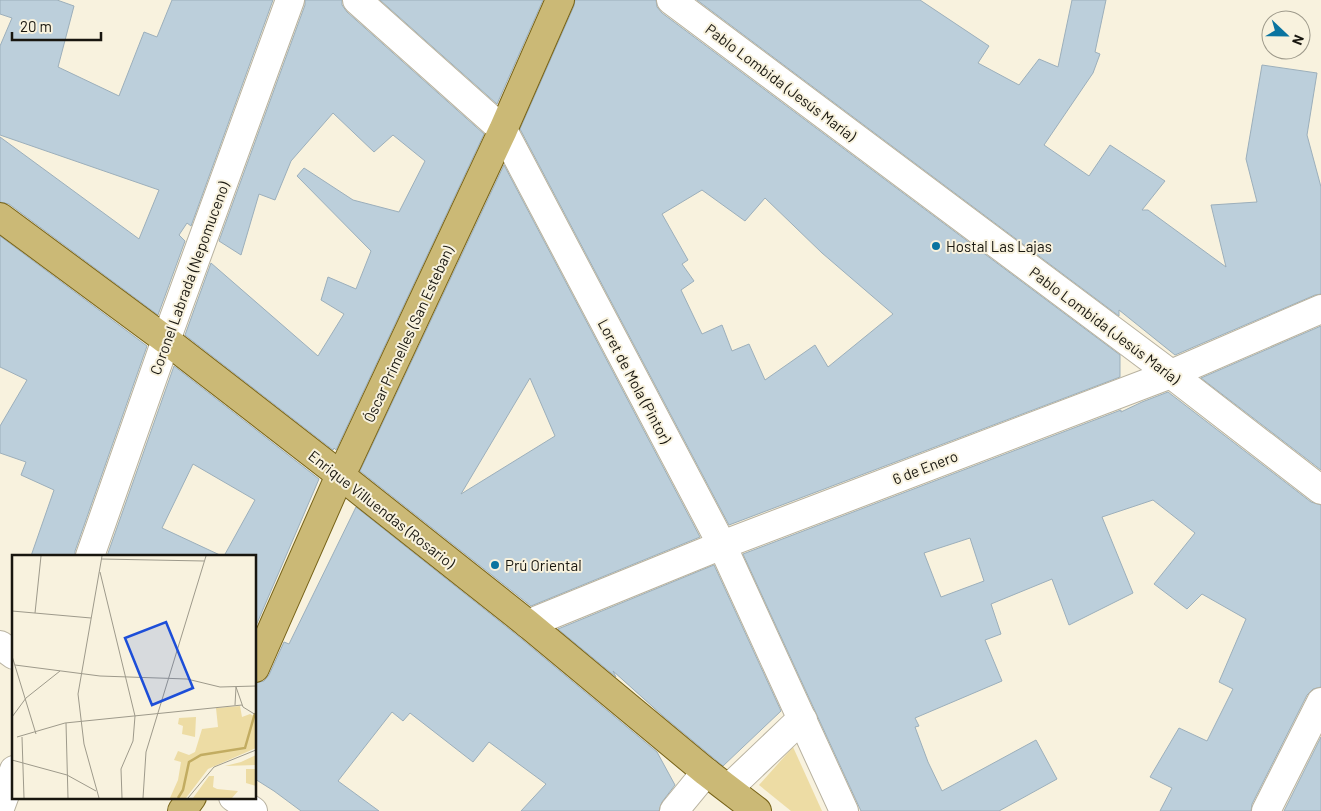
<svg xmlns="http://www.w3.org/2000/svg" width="1321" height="811" font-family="Barlow,sans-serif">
<rect width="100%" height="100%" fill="#f8f2de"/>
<!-- green -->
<polygon fill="#eddca4" points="793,747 822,811 791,811 759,785"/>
<!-- building -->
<g fill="#bccfdb" stroke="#9cafbb" fill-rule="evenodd">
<polygon points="0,0 57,0 74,6 58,67 119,96 144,32 157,37 172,0 273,0 191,226 187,223 179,235 185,241 158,315 9,204 0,202 0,137 139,239 159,190 0,135 0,46 12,18 0,14"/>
<polygon points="305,0 342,0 342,5 347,12 484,134 336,450 334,448 333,450 185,335 211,263 318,356 344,314 321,300 328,277 356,289 371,251 297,176 304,168 353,200 399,212 425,161 393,135 374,152 333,113 291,161 275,200 259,194 241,255 219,241 305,5"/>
<polygon points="380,0 543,0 497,104"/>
<path d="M575,0H656L657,7L662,13L1120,355V377L729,525L520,129L574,6ZM702,190L745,221L765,198L822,253L893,314L828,367L815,345L765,380L749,344L732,351L722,325L702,334L681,290L694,281L682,264L688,260L662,214Z"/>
<polygon points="697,0 920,0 989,46 978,63 1019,85 1039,59 1058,67 1072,0 1106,0 1095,52 1100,54 1093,73 1044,145 1089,176 1110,145 1165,181 1142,210 1148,210 1226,267 1211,205 1257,202 1246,159 1262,65 1317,73 1307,135 1321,187 1321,294 1315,295 1175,355 1119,310 1119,316"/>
<path d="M504,165L700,537L531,606L360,471ZM530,378L555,436L461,494Z"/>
<polygon points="0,236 147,346 75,551 75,556 31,556 54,490 21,475 26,462 0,453 0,426 27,380 0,367"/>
<polygon points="1321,326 1321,470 1201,378"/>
<polygon points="174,366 319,479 255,628 255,556 224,556 255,500 193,464 162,528 222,556 107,556"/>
<path d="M1168,392L1311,502L1321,505V687L1313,689L1307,695L1252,804L1251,811H1160L1172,788L1150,777L1179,728L1207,741L1233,689L1219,682L1246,619L1202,594L1187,609L1154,584L1195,533L1153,500L1102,517L1133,593L1069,625L1052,579L991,604L1001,634L985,640L1002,681L915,718L919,726L915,727L928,762L942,791L1036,740L1057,779L999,811H861L743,554L1121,410V412L1142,402ZM970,538L984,581L941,597L924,553Z"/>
<polygon points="356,507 518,636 657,752 675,785 662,802 659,811 521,811 546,784 489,742 473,762 410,713 403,721 392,712 338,781 379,811 301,811 274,791 255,779 255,683 264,681 269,675 284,642 289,644"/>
<polygon points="714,565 781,711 723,766 663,716 613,671 616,677 558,629"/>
<polygon points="1321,737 1321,811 1284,811"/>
</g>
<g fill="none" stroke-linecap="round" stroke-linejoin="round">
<defs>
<g id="minor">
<polyline points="357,0 503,130 722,545 844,811"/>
<polyline points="671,0 1171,374 1321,490"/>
<polyline points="90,556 166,340 290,0"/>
<polyline points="528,624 722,545 1171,374 1321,309"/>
<polyline points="0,645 14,655"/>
<polyline points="729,788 794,726 803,720"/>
<polyline points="233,797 253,811"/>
<polyline points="0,808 14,770"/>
<polyline points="674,811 706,772"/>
<polyline points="1266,811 1321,702"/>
</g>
<g id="major">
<polyline points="0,217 166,340 340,475 528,624 706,772 757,811"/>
<polyline points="255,668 340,475 347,463 503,130 560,0"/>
<polyline points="182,811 192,797"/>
</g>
</defs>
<!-- minor casing -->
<use href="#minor" stroke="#b8b2a0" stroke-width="30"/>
<!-- major casing -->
<use href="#major" stroke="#766217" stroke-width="30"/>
<!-- minor -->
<use href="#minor" stroke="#fff" stroke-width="28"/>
<!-- major -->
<use href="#major" stroke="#cbb976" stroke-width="28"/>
</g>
<!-- markers -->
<g fill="#0a74a0" stroke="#f8f2de" stroke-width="2">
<circle cx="936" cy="246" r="5"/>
<circle cx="495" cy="565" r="5"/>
</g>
<g text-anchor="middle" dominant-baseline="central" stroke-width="4" stroke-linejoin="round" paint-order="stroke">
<!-- street labels -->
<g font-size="15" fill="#18160f" stroke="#f8f2de">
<text transform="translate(781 82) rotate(37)">Pablo Lombida (Jesús María)</text>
<text transform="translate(189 278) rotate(-70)">Coronel Labrada (Nepomuceno)</text>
<text transform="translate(1105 325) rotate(37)">Pablo Lombida (Jesús María)</text>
<text transform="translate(408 334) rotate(-65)">Óscar Primelles (San Esteban)</text>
<text transform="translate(635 381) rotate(62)">Loret de Mola (Pintor)</text>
<text transform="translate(925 467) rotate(-21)">6 de Enero</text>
<text transform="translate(382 509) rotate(38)">Enrique Villuendas (Rosario)</text>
</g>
<!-- poi labels -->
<g font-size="15" fill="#18160f" stroke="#f8f2de" text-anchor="start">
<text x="946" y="246">Hostal Las Lajas</text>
<text x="505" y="565">Prú Oriental</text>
</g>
</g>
<!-- overview -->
<g transform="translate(12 555)">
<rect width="244" height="244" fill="#f8f2de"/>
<path d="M228,151L230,162L238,159L244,162V193L196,214L174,243H158L166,225L169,207L162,205L166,196L177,200L183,197L190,174L206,172L204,153ZM184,162L183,182L170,179L171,171L166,169L167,163ZM244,200V210L213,211L229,207ZM234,214H244V231L234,228ZM197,221H202L201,232L205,234L226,236L220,243H181Z" fill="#eddca4"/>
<path fill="none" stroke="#c2ac61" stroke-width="2.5" d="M166,243L171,235L177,207L189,200L233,193L243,158"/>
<path fill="none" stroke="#9e9a8b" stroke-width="1" d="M89,4L192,6M88,17L123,161L121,186L109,214L110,243M0,56L79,63M23,58L29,1M0,101L24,179M3,110L88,121L175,124L208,132L244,131M224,132L231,152L244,160M223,150L224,132M0,162L14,143L48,116M54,168L56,243M5,182L53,168L230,150M10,182L12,243M0,205L55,220L84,236M87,243L72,189L66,139L90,1M131,243L134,197L194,1M176,243L202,212L244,195"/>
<path fill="#1d4ed8" fill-opacity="0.15" stroke="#1d4ed8" stroke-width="2.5" d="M154,67L181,133L140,150L113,83Z"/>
<rect width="244" height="244" fill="none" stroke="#18160f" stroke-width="2.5"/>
</g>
<!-- north arrow -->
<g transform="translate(1286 35) rotate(112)"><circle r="24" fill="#f8f2de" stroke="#9e9a8b"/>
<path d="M0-4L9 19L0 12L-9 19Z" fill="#0a74a0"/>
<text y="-8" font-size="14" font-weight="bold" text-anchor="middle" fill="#18160f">N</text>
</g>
<!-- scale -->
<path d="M12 32v8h89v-8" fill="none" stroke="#18160f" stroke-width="2.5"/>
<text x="20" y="32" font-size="15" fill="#18160f" stroke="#f8f2de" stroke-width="4" paint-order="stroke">20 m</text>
</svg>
